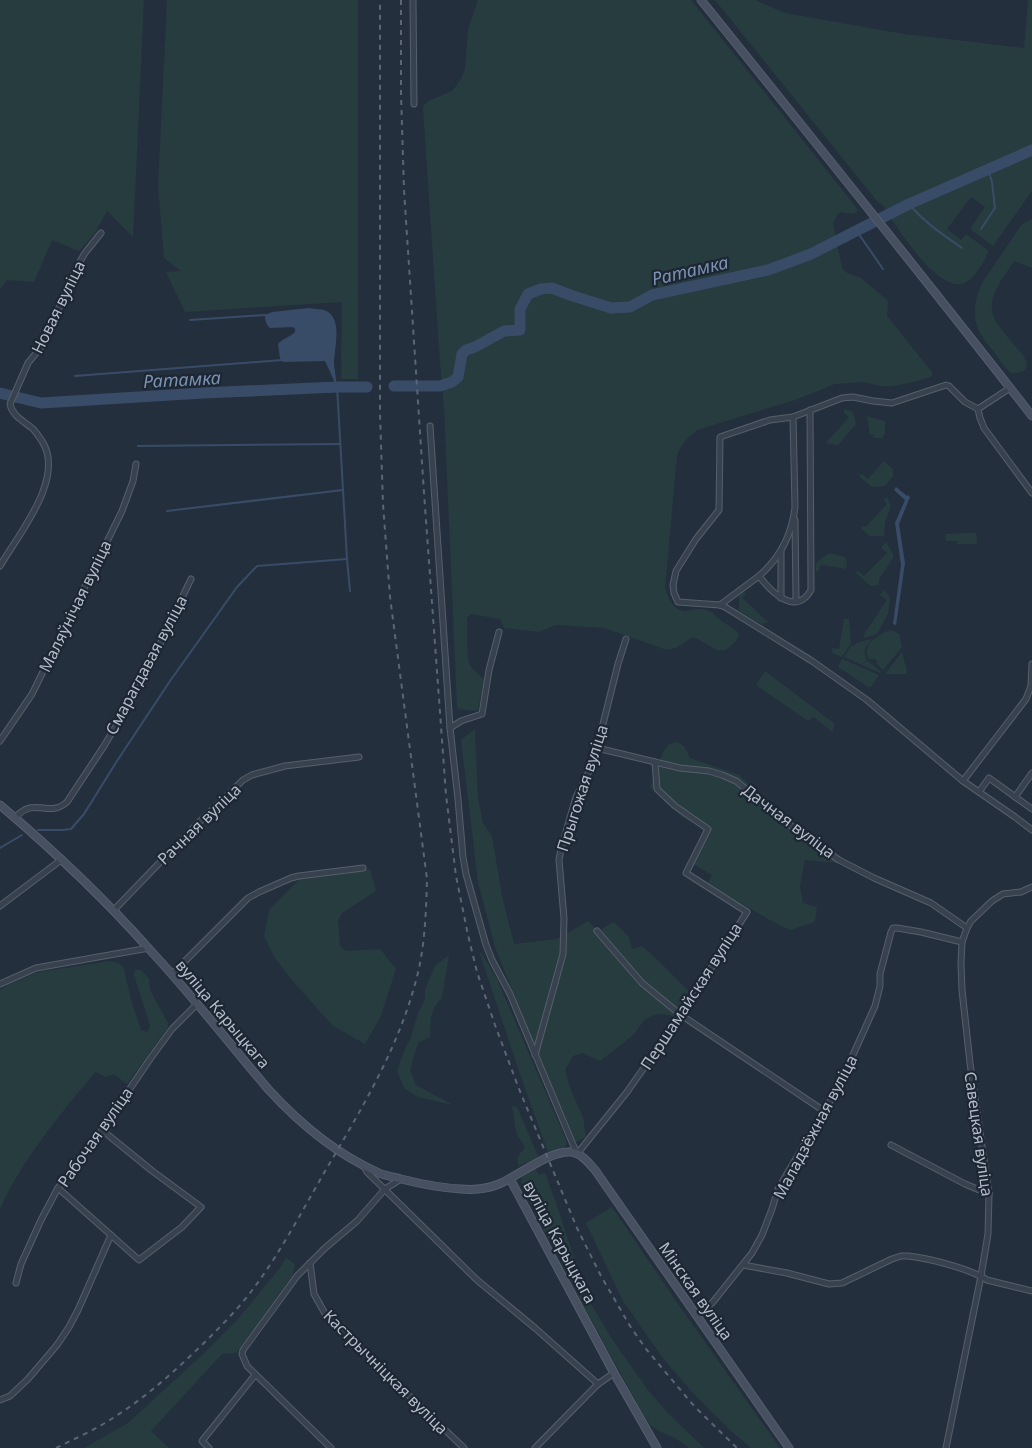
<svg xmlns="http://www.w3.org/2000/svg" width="1032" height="1448" font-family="'Noto Sans',sans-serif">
<rect width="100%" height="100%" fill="#242f3e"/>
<!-- green -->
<g fill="#263c3f">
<polygon points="0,0 144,0 133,237 107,211 95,233 79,251 52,240 34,282 7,280 0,289"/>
<polygon points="167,0 358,0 358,379 341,379 342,302 185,312 166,272 181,271 164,258 158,186"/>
<path d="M478,0H691L856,207L858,211C853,216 847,213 841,212L838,214L833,223L842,268L847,273L861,278L886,299L888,303L887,316L932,372L933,374L930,377L918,381L894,386H881L862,382L835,384L795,400L697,430C687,438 681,444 677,456L665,588C668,597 673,610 684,611C688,611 692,609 696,609C704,609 713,610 716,617L738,632L739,635L735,642L726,650H717L694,637L691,638L676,648L667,650L604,628L556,625L539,632L504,628L500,619L471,614L467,618C468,629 466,657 470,665C474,671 480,675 484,680L478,710L475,711L459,709L457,707L444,408L440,362L423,109L424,105L428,101L452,91L461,79L465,69L468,30Z"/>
<path d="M715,0H756L759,2L785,13L904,34L1024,48L1028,0H1032V191L993,246L970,229L985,207L971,197L947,229L961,240L966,234L989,251C983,262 977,276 966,282C940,298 895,224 883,206L877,201Z"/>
<path d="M1032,219V268L1014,261C1005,276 990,292 992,310C993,328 1027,353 1027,365C1026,373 1016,373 1011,373C1004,367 999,359 994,352C989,346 984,339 980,333C971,317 975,295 984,280L1022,224Z"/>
<polygon points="845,409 853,412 856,424 838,445 826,443 849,417 843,412"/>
<polygon points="866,416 885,421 885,435 883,435 883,439 872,437 874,434 870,435 868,423 869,423"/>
<polygon points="884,461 893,469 893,476 885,486 872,487 859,476 862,474 868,479"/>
<polygon points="887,497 891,506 885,523 884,536 869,536 861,528 864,526 866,527 887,504 884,500"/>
<polygon points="966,533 976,533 977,544 956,544 958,541 946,541 945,534"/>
<polygon points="886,542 893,554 893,558 879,579 879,585 871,586 856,573 858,571 864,576 887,553 881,547"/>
<polygon points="829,553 845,557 847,562 846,569 823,565 820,566 819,571 816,571 816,563"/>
<polygon points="884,590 890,597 888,614 877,634 865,638 863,636 887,600 880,595"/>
<polygon points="744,592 746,594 742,598 768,622 761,624 739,611 739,596"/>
<polygon points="844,619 849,619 851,643 842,657 832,653 832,648 839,649"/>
<path d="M890,630V632L891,630L899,634L902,647L883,670L877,664V661L875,659H869C860,644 878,636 890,630Z"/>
<path d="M872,639C866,646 862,651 867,660L862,664L868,661C872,665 877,667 881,672L880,673L844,657L851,646L854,645L855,646V644L862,641V644L863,641Z"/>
<polygon points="902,652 907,672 906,674 885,674"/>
<polygon points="842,659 879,675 870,688 838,667"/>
<polygon points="765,671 835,724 832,732 814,717 808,721 756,685"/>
<path d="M475,729L478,799L483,823L492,836L502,896L514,944L557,939L588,921L598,931L614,922L629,937L632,949L642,946L660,962L689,992L683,1007L676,1018C667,1013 655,1012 646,1019C641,1022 638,1030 634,1034C623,1044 611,1052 600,1061L582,1053L573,1056L565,1070L570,1088L583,1117L586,1137L576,1142L532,1039L495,947L478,882L461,740Z"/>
<path d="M677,742L684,746L690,758L739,775L761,795L775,816L838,863L805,860L800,886L803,903L817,907L815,922L790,930C762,917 735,899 708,883L712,875L693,864L706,830L682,817L650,787L663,752L669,744Z"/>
<polygon points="370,869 376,891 342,913 338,921 340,946 346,951 380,949 396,969 380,1018 365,1044 333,1026 291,979 275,958 264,936 269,910 300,879"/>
<polygon points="481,952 497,979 564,1135 567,1144 564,1148 551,1153 548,1152 523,1083 480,954"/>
<path d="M449,955L442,998C429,1010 431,1021 430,1037L418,1043L410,1070L416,1085L453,1105L418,1097L404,1088L397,1071L405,1049L410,1040L418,1013L425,1000V990L431,975L435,966Z"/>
<path d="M110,961L119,963L124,969L131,1000L141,1030L148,1032L150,1025L134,975L135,970H141L149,979L150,990L168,1023V1027L127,1084L114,1074L106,1077L95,1072C61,1114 22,1159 0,1209V990L10,984L38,972Z"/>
<path d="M511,1106L517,1107L538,1156L537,1158L519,1166C516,1157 519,1154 525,1148C523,1142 519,1139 517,1134C514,1125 515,1115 511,1106Z"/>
<path d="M535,1168L539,1175L545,1173L555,1200L588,1299L612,1339L647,1389L668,1413L704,1448H689L675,1438L661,1432L651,1426L642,1413L578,1295L522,1188C520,1176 525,1173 535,1168Z"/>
<polygon points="612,1207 676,1301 780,1448 751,1448 730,1430 692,1392 662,1357 623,1301 586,1223"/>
<polygon points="286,1258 295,1264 292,1276 236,1353 222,1354 151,1431 169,1448 84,1448 128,1423 200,1357 239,1318 279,1269"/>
</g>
<!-- water -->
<g fill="#394c67">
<path d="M309,308C313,309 320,309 324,310C344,317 334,349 334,364C335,372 336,380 337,387L325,361L283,362L280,358L278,344C282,339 290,337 295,332V329L293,327L270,328C266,325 265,320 265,315L272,312Z"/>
<polygon points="896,487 907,496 908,495 910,497 899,524 905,563 896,625 893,624 901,565 895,523 905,500 894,490"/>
</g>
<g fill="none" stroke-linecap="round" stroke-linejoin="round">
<!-- stream -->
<g stroke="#394c67" stroke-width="2">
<path d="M909,204C924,222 943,235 962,248"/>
<polyline points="981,229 995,208 992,182 988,169"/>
<polyline points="856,230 883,269"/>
<polyline points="190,320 265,315"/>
<polyline points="75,376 282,360"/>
<polyline points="138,446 340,444"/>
<polyline points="167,511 343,490"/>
<polyline points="347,559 350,591"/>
<polyline points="38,830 62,830 71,829 84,814 117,761 170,681 237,587 257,566 347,559 337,386"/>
<polyline points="0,848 22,835"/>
</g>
<!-- river -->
<g stroke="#394c67" stroke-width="11">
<polyline points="394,386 440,386 452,382 458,377 462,354 466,350 475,347 504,331 520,330 520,309 528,294 541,289 552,288 570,295 611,308 630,307 652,295 768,270 811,254 909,204 1032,150"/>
<polyline points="0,393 41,403 203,393 337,387 367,387"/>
</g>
<defs>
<g id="street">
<polyline points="413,0 414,104"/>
<polyline points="1010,388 978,409 965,402 949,386 946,385 892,403 873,401 853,397 842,398 793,417 770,420 720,437 719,510 696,539 676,571 673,585 674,593 678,602 720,605 725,607 812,661 867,700 963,781 1015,817 1032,830"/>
<polyline points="978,409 980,418 984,428 1032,493"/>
<path d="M793,417L795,507C792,535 781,557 759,576C771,592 796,617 811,590L810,410"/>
<polyline points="430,426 450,728 458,799 463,857 466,874 486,945 492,960 510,994 577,1154 627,1092 681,1015 747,912 686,873 708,829 675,806 657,789 655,762"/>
<polyline points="795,520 796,601"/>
<polyline points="781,552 781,598"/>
<path d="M0,566C18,535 66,478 42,441C39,437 36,432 33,429C24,421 12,416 10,404L28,363L41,347L46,338L75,270L85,253L101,233"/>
<polyline points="720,605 759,576"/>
<polyline points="450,728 461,721 482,714 489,670 499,632"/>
<polyline points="0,741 32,694 122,511 133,481 136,464"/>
<polyline points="597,748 680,768 709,771 722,775 736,781 800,833 839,860 874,878 931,903 967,928"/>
<polyline points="963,781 1026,699 1031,686 1032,664"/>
<polyline points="979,792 989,778 1032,809"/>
<polyline points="1015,797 1032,773"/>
<path d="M15,818C35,795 48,819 67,802L104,746L141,684L191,579"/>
<polyline points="0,906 61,860"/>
<polyline points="113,911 195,826 243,780 252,775 285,766 359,757"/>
<polyline points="597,931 642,983 681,1015 824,1111"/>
<polyline points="172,974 248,898 259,892 291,878 299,876 363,868"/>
<polyline points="0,984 36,968 149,948"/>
<polyline points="535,1055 563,954 564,918 559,860 561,849 576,797 587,776 597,748 618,664 626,639"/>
<polyline points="891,1145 965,1184 989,1194"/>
<polyline points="364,1166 367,1172 477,1280 535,1328 598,1384 614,1373"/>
<polyline points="58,1188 139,1260 182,1227 201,1207 151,1170 102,1130"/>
<polyline points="310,1263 314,1294 327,1317 464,1448"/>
<path d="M743,1265L787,1273L829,1284L842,1283L892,1259L901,1256H908C928,1258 971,1269 987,1280L1032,1291"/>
<polyline points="16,1283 21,1264 41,1220 58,1188 102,1130 150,1059 172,1029 197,1004"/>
<polyline points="697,1317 713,1302 752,1253 762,1235 772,1209 778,1189 839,1086 875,1006 880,986 880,974 891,932 893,928 897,928 921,932 962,942"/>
<polyline points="0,1400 10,1396 28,1379 57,1345 69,1327 78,1310 111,1235"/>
<polyline points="209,1448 202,1441 255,1375"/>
<polyline points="331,1448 247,1366 242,1354 243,1350 297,1276 325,1248 357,1221 385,1189 401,1179"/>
<polyline points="535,1448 598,1384"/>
<polyline points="946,1448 981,1276 988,1234 989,1194 970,1063 962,990 961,963 962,942 967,928 971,921 992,901 1003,894 1021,892 1032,887"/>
</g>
<g id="secondary">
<path d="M701,0C812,138 923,276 1032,416"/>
<path d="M0,805C53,850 104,898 150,950C191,994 229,1043 268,1089C299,1123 336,1154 379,1173C386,1176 394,1177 401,1179C421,1184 441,1188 461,1189C473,1190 487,1189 499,1184C518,1176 550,1150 571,1152C581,1153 589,1163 595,1170L789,1448"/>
<polyline points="510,1179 614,1373 657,1448"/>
</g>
</defs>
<!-- street casing -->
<use href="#street" stroke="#565f6c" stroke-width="7"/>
<!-- secondary casing -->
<use href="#secondary" stroke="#565f6c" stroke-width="9"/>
<!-- street -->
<use href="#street" stroke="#38414e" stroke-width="5"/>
<!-- secondary -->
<use href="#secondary" stroke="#465061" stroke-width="7"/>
<!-- rail -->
<g stroke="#5a6575" stroke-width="2" stroke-dasharray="5 5" stroke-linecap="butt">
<polyline points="401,0 401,94 404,190 424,493 446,795 456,876 468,935 477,972 495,1025 519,1089 577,1228 601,1276 630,1326 646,1349 694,1406 737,1448"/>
<path d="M56,1448C76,1438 97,1429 116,1416C149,1395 178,1368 206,1341C221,1326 237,1310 250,1293C281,1253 305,1205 331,1161C364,1105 398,1047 415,984C425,950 426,913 427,879L390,597L383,504L380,414V0"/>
</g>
</g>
<g text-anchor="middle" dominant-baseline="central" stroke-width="4.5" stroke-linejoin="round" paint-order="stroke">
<!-- street labels -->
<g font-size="16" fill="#b4bcc9" stroke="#1d2633">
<text transform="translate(58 307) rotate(-64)">Новая вуліца</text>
<text transform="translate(75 606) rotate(-64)">Маляўнічая вуліца</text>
<text transform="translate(146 665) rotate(-62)">Смарагдавая вуліца</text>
<text transform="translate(582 788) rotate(-72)">Прыгожая вуліца</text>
<text transform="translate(789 821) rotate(37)">Дачная вуліца</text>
<text transform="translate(199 824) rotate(-44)">Рачная вуліца</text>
<text transform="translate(691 996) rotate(-57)">Першамайская вуліца</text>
<text transform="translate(223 1014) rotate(50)">вуліца Карыцкага</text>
<text transform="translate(815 1127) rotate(-62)">Маладзёжная вуліца</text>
<text transform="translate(979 1134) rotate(82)">Савецкая вуліца</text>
<text transform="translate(95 1137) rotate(-55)">Рабочая вуліца</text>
<text transform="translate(560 1242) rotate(62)">вуліца Карыцкага</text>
<text transform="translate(696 1291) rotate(55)">Мінская вуліца</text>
<text transform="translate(386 1372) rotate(45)">Кастрычніцкая вуліца</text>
</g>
<!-- water labels -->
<g font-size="18" font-style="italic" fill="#7c92b1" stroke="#1d2633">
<text transform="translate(690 270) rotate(-13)">Ратамка</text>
<text transform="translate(182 379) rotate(-3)">Ратамка</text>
</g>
</g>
</svg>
